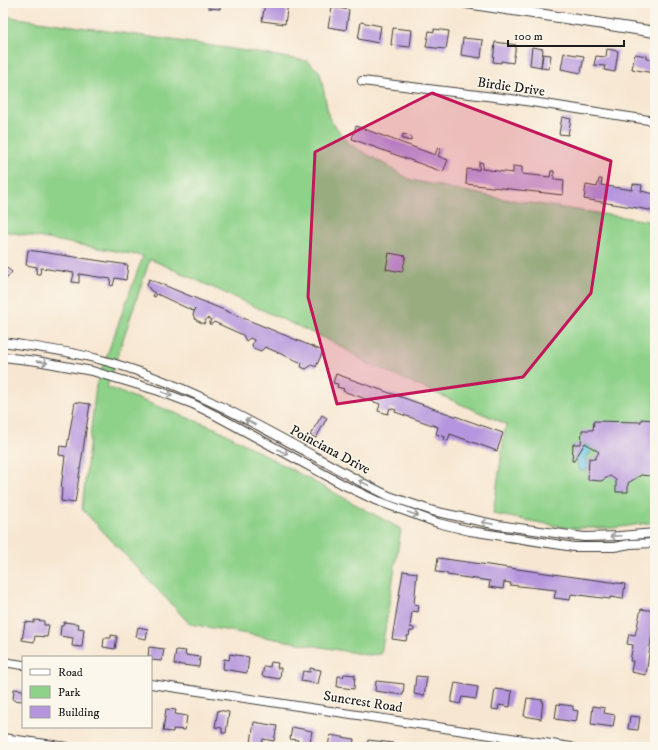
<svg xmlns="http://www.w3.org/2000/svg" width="658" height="750" font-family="'IM FELL DW Pica',serif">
<rect width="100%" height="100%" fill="#fbf7ec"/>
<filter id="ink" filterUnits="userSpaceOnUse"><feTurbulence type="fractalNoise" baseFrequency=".025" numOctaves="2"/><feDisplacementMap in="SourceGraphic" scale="8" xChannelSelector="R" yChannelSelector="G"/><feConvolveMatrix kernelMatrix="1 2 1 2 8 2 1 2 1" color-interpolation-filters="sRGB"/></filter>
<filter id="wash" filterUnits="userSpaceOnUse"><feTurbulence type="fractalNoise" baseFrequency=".012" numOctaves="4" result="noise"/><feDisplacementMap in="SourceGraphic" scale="16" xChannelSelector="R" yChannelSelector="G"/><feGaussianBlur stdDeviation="0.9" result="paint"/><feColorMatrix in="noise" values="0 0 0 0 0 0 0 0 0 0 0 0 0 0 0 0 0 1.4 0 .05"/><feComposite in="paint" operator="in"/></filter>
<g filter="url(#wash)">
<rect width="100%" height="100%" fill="#f7e7d2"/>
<!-- green -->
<polygon fill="#8ed189" stroke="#557652" points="3,16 221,47 307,61 320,72 329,118 348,143 411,180 498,198 655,222 655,522 614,528 568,528 493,514 506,424 367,363 337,344 150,259 107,387 217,429 401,529 381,654 367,655 190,624 82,509 96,385 143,256 3,231"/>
<!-- water -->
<polygon fill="#65c2e3" stroke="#406f80" points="584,445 589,445 591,452 585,459 589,466 586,471 579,470 576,457"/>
<g id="blocks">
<!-- building -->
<g fill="#b595dd">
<polygon points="209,3 220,3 220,9 208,8"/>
<polygon points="265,3 288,3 285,24 262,21"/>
<polygon points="332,7 349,10 346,30 328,27"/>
<polygon points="361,22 381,26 378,43 358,39"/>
<polygon points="393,28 412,30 410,47 391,45"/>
<polygon points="434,29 449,31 446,49 426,47 429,31 434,32"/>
<polygon points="463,38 483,40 481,58 461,55"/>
<polygon points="495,42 516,45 513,63 501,61 501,63 493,62"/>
<polygon points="532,47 543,49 541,67 530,65"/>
<polygon points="607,49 618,51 615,72 604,70 605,66 594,65 596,56 606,57"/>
<polygon points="564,53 584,56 581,73 561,69"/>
<polygon points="543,54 551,55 549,69 541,68"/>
<polygon points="635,54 647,56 647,59 655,60 653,73 632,69"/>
<polygon points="562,117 571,119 568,135 559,134"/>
<polygon points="356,126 435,155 438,147 441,148 438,156 448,160 443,172 352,139"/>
<polygon points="403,134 411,136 411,141 402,139"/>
<polygon points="479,162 483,163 482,169 513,173 513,166 522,167 522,174 550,177 551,171 554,171 554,179 564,180 563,195 466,184 467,169 479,170"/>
<polygon points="599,179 602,179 601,185 632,190 633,184 642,185 641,191 655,194 655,211 584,199 586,185 597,187"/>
<polygon points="28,250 128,265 126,280 115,278 113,286 110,285 111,279 79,274 79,283 72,282 74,273 41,268 40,274 36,274 37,267 26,265"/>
<polygon points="389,253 406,256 402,272 386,269"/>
<polygon points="3,265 12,272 3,283"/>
<polygon points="149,279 323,351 316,367 312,365 306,369 301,367 302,363 265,347 261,351 253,348 252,345 254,340 250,338 246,341 243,335 214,322 212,324 209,324 211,320 207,318 204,324 196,320 193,315 195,309 193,311 157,294 155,297 153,296 155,293 151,291 147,285"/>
<polygon points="336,374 503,433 497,451 450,434 448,441 444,440 445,437 436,434 438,427 395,412 396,410 390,408 388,414 378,411 380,404 343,391 344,389 337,387 338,384 333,383"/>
<polygon points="75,402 90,404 75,503 61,501 62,488 61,488 65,456 59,455 60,446 67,447"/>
<polygon points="322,415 327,418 316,438 310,435"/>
<polygon points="641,419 655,420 655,467 649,476 641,475 628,483 628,492 616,492 616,480 610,476 601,481 588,480 589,458 595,459 599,452 585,443 574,461 572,461 573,444 581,444 582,430 593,430 594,421 641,422"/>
<polygon points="438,558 625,584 623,599 610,597 610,599 571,594 570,600 554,598 556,590 510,585 511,583 504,582 503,589 489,587 490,581 447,575 447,573 436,572"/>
<polygon points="403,571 417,573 414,604 419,605 418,612 412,611 410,627 414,628 414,631 410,631 409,636 407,636 406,641 392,639"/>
<polygon points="641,609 655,611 646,675 631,672 633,661 630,661 633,645 627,644 629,634 635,635"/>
<polygon points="34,620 44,621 44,625 49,625 47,637 35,636 34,642 22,640 25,622 34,623"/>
<polygon points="64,622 79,624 78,628 84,629 82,647 72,646 73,638 60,636 61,626 63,626"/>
<polygon points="138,627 148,629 146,639 136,637"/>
<polygon points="111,635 117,636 115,649 103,647 104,638 111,638"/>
<polygon points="149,647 164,649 162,661 151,660 151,657 148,657"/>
<polygon points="176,650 186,651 185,655 200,657 199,667 174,664"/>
<polygon points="230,654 249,657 247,673 223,669 224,659 229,660"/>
<polygon points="271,662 278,663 277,668 281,668 280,679 262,676 264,666 270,667"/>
<polygon points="310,668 321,670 318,684 301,681 303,671 310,672"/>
<polygon points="344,674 355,675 354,689 337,687 338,676 343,677"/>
<polygon points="416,676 427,677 424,696 414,694"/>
<polygon points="376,681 404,684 403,695 375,691"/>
<polygon points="455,683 478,687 476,699 462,697 460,704 451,702"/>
<polygon points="14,689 23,690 23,701 13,700"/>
<polygon points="495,689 512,691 510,707 499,705 498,710 492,709"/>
<polygon points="527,698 543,700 541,719 524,716"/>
<polygon points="557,704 573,706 573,710 578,711 576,722 555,719"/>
<polygon points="593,706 605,708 604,713 615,715 613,727 591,724"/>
<polygon points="166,709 176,710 175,714 187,716 185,730 173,729 173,732 163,731"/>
<polygon points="218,710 229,712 226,733 222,733 222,728 215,727"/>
<polygon points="630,716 640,717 638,730 628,729"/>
<polygon points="254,722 277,726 274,741 263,739 262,745 251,743"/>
<polygon points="292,727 312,731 309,747 297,747 298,740 290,739"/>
<polygon points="330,735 354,739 353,747 328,747"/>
<polygon points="368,740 393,743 393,747 367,747"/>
</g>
</g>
</g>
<g filter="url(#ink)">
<use href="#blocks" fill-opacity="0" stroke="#3d3a37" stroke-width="1"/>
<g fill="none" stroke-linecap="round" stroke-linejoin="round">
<defs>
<g id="minor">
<polyline points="362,81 519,100 655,121"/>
<path d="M3,342C34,347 69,351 98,359C193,384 278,437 363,483L389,496L433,511L498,525L584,537L620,536L655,533"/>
<polyline points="3,357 37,361 92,371 159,391 193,404 215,415 344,485 375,500 438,523 470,531 574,547 614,547 630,544 655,543"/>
<polyline points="3,662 23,665"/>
<polyline points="151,684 571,747"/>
<polyline points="3,738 67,747"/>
</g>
<polyline id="tertiary" points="467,3 655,32"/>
</defs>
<!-- minor casing -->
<use href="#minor" stroke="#3d3a37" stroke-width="10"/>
<!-- tertiary casing -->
<use href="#tertiary" stroke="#3d3a37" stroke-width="12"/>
<!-- minor -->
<use href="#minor" stroke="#fff" stroke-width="8"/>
<!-- tertiary -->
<use href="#tertiary" stroke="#fff" stroke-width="10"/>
</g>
<!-- one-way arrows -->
<defs><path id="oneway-shaft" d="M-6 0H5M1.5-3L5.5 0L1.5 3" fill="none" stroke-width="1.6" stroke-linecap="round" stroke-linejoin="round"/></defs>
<g stroke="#999">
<use href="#oneway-shaft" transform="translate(42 362) rotate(10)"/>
<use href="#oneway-shaft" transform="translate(167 394) rotate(21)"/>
<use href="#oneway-shaft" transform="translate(250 422) rotate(-152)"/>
<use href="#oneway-shaft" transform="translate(283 452) rotate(28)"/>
<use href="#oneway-shaft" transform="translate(364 483) rotate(-153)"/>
<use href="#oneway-shaft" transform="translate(413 514) rotate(19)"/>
<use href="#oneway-shaft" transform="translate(487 523) rotate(-169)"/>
<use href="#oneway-shaft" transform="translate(616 536) rotate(178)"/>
</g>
</g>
<!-- marked area -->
<path fill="#c2185b" fill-opacity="0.2" stroke="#c2185b" stroke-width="3" stroke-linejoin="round" d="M432,93L611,161L591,293L523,377L337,404L308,297L315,152Z"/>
<g text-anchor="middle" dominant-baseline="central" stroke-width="3" stroke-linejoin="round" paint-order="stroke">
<!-- street labels -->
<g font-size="14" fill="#1c1c1c" stroke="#fbf7ec">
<text transform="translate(511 87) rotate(8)">Birdie Drive</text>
<text transform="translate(330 450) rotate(28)">Poinciana Drive</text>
<text transform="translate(363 702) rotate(9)">Suncrest Road</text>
</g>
</g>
<!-- margin -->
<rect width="658" height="750" fill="none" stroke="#fbf7ec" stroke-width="16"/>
<!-- legend -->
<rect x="22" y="656" width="130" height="72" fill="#fbf7ec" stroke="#a29f99"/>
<rect x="30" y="669" width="20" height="6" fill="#ffffff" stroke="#a29f99"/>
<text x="58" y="676" font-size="12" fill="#1c1c1c">Road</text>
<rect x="30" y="686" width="20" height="12" fill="#8ed189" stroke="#a29f99"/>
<text x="58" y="696" font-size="12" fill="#1c1c1c">Park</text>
<rect x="30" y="706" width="20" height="12" fill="#b595dd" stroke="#a29f99"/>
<text x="58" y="716" font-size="12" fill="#1c1c1c">Building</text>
<!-- scale -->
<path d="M508 40v6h116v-6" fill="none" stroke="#1c1c1c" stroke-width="2"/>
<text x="514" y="40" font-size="12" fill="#1c1c1c" stroke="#fbf7ec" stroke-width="3" paint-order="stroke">100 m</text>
</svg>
